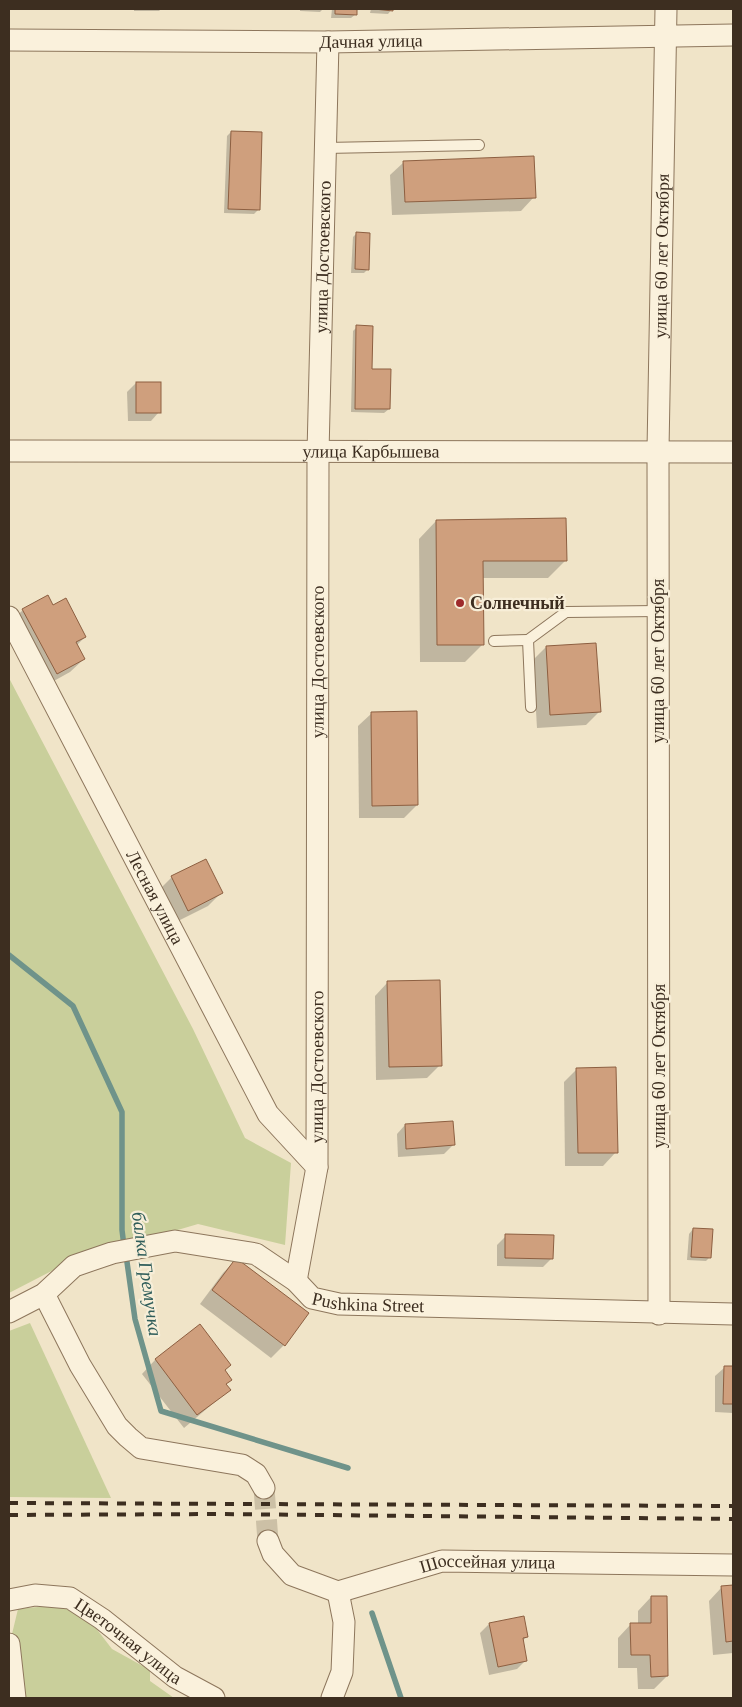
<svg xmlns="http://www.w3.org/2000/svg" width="742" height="1707" font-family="Georgia,serif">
<rect width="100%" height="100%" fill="#f0e4c8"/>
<!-- green -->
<g fill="#c9cf9b">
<polygon points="9,678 193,1029 245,1138 291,1163 285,1245 198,1224 69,1262 9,1293"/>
<polygon points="30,1323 111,1498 9,1497 9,1331"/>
<polygon points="57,1605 85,1614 112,1649 150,1670 150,1681 174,1698 18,1698 12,1634 18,1609"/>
</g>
<!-- shadow -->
<g fill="#0003">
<polygon points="134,9 161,9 159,11 134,11"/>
<polygon points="300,9 323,9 320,12 300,11"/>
<polygon points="332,9 356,9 356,14 351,18 331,18"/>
<polygon points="371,9 392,9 388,14 370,13"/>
<polygon points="231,132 258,210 254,214 224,213 227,136"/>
<polygon points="404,162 534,197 521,211 392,215 390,175"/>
<polygon points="357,233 368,269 364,273 351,273 353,237"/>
<polygon points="357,327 371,370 389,409 384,413 351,412 353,331"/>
<polygon points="136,383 159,412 151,421 128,421 127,392"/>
<polygon points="436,521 566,560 548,578 482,578 483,644 465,662 420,662 419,539"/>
<polygon points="52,606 85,637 77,645 84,659 70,672 43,687 9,623 23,610"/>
<polygon points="546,647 600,711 586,725 537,728 533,660"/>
<polygon points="372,713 417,805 404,818 359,818 358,726"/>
<polygon points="205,860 221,893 208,906 174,923 158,891 172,877"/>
<polygon points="388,982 440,1065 427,1078 376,1080 375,996"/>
<polygon points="577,1069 616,1152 603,1166 565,1166 564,1082"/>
<polygon points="405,1125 453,1145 444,1154 398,1157 397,1134"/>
<polygon points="693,1229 710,1257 706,1261 687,1260 689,1234"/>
<polygon points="506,1236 552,1258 543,1267 497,1266 497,1245"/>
<polygon points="236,1260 284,1345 271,1358 200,1304 223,1273"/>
<polygon points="200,1326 224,1371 225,1384 229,1390 184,1428 142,1374 155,1360"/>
<polygon points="724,1368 733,1368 733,1413 715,1412 715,1376"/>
<polygon points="733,1586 733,1653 713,1655 709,1601 722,1587"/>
<polygon points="651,1597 667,1676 654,1689 638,1689 637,1668 618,1668 618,1638 631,1624 638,1624 638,1611"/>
<polygon points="523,1617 527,1637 522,1641 526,1660 517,1669 489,1675 480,1633 489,1624"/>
</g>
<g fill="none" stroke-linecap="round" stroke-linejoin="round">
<!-- stream -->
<g stroke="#6f938a" stroke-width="5.5">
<polyline points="9,955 73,1006 122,1112 122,1230 124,1246"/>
<polyline points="126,1255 135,1319 161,1411 348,1468"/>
<polyline points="372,1613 401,1698"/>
</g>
</g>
<!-- building -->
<g fill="#cf9f7d" stroke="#8d5f41">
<polygon points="335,9 357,9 357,15 335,14"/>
<polygon points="374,9 393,9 393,11"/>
<polygon points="231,131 262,132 260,210 228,209"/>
<polygon points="534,156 536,198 405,202 403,161"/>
<polygon points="356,232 370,233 369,270 355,269"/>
<polygon points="356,325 373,326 372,369 391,369 390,409 355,409"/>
<rect x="136" y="382" width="25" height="31"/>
<polygon points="566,518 567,561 483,561 484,645 437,645 436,520"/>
<polygon points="48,595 53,605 66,598 86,637 76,642 85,659 57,674 22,609"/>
<polygon points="596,643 601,712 550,715 546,646"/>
<polygon points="417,711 418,805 372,806 371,712"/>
<polygon points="206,859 223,893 188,911 171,876"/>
<polygon points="440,980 442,1066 389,1067 387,981"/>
<polygon points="616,1067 618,1153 578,1153 576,1068"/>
<polygon points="453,1121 455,1145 406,1149 405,1124"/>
<polygon points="693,1228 713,1229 711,1258 691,1257"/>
<polygon points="505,1234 554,1235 553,1259 505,1258"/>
<polygon points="236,1258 309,1313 285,1346 212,1290"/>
<polygon points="200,1324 231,1365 225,1370 232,1380 226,1384 231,1390 197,1415 155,1359"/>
<polygon points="724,1366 733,1366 733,1404 723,1404"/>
<polygon points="733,1585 733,1641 726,1642 721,1586"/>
<polygon points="651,1596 667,1596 668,1676 651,1677 650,1655 631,1655 630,1623 651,1623"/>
<polygon points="524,1616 528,1637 523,1638 527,1661 498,1667 489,1623"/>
</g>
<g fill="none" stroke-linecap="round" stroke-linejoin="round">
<!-- street-tunnel -->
<polyline stroke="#ccc0a6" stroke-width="21" stroke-dasharray="21 11" stroke-linecap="butt" points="264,1488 268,1541"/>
<defs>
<g id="lane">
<polyline points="325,148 479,145"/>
<polyline points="494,641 528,640"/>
<polyline points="531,707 528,640 566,612 658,611"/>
</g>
<g id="street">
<path id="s1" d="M9,40L328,42L733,35"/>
<path id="s2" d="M9,451L733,452"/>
<path id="s3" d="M9,617L268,1114L317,1167"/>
<path id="s4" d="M296,1281L317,1167L318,453L328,42"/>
<polyline points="44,1294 80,1365 117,1426 128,1437 141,1448 242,1465 256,1474 264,1488"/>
<path id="s5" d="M9,1312L44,1294L74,1266L112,1253L175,1241L256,1254L296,1281L312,1298L339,1304L733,1314"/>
<path id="s6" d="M659,1314L658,450L666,9"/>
<path id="s7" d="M268,1541L273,1554L292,1575L338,1592L442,1561L733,1565"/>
<path id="s8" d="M9,1600L35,1595L70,1598L102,1619L175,1677L214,1698"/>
<polyline points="9,1644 15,1698"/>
<polyline points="332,1698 342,1672 344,1622 338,1592"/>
</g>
</defs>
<!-- lane casing -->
<use href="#lane" stroke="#8d765c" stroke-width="12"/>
<!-- street casing -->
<use href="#street" stroke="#8d765c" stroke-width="23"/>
<!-- lane -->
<use href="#lane" stroke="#faf1dc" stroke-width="10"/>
<!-- street -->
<use href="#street" stroke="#faf1dc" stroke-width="21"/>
<!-- rail -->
<g stroke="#3d2e20" stroke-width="4" stroke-dasharray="9 9" stroke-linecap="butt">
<polyline points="9,1503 733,1506"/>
<polyline points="9,1515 217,1514 733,1519"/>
</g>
</g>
<!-- markers -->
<circle fill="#9e2a2b" stroke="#f7eed8" stroke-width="2" cx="460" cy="603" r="5"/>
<g text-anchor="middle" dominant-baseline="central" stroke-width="4.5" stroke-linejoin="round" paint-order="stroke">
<!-- street labels -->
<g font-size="18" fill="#3d2e20" stroke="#f7eed8">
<text stroke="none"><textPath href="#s1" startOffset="362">Дачная улица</textPath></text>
<text stroke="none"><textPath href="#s6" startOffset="1058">улица 60 лет Октября</textPath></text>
<text stroke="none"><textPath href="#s4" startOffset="1026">улица Достоевского</textPath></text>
<text stroke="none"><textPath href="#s2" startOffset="362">улица Карбышева</textPath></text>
<text transform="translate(658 661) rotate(-90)">улица 60 лет Октября</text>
<text stroke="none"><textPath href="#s4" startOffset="621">улица Достоевского</textPath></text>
<text stroke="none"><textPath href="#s3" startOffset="316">Лесная улица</textPath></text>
<text transform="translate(659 1066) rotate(-90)">улица 60 лет Октября</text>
<text stroke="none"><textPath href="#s4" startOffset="216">улица Достоевского</textPath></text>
<text stroke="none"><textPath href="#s5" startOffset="395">Pushkina Street</textPath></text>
<text stroke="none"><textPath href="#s7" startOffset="245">Шоссейная улица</textPath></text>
<text stroke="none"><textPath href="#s8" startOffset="134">Цветочная улица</textPath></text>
</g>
<!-- poi labels -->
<g font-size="18" font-weight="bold" fill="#3d2e20" stroke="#f7eed8" text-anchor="start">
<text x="470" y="603">Солнечный</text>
</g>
<!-- water labels -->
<g font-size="19" font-style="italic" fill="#2f5d5a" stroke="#f7eed8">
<text transform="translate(147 1274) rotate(82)">балка Гремучка</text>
</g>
</g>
<!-- border -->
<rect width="742" height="1707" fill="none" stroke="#3d2e20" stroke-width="20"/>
</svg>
